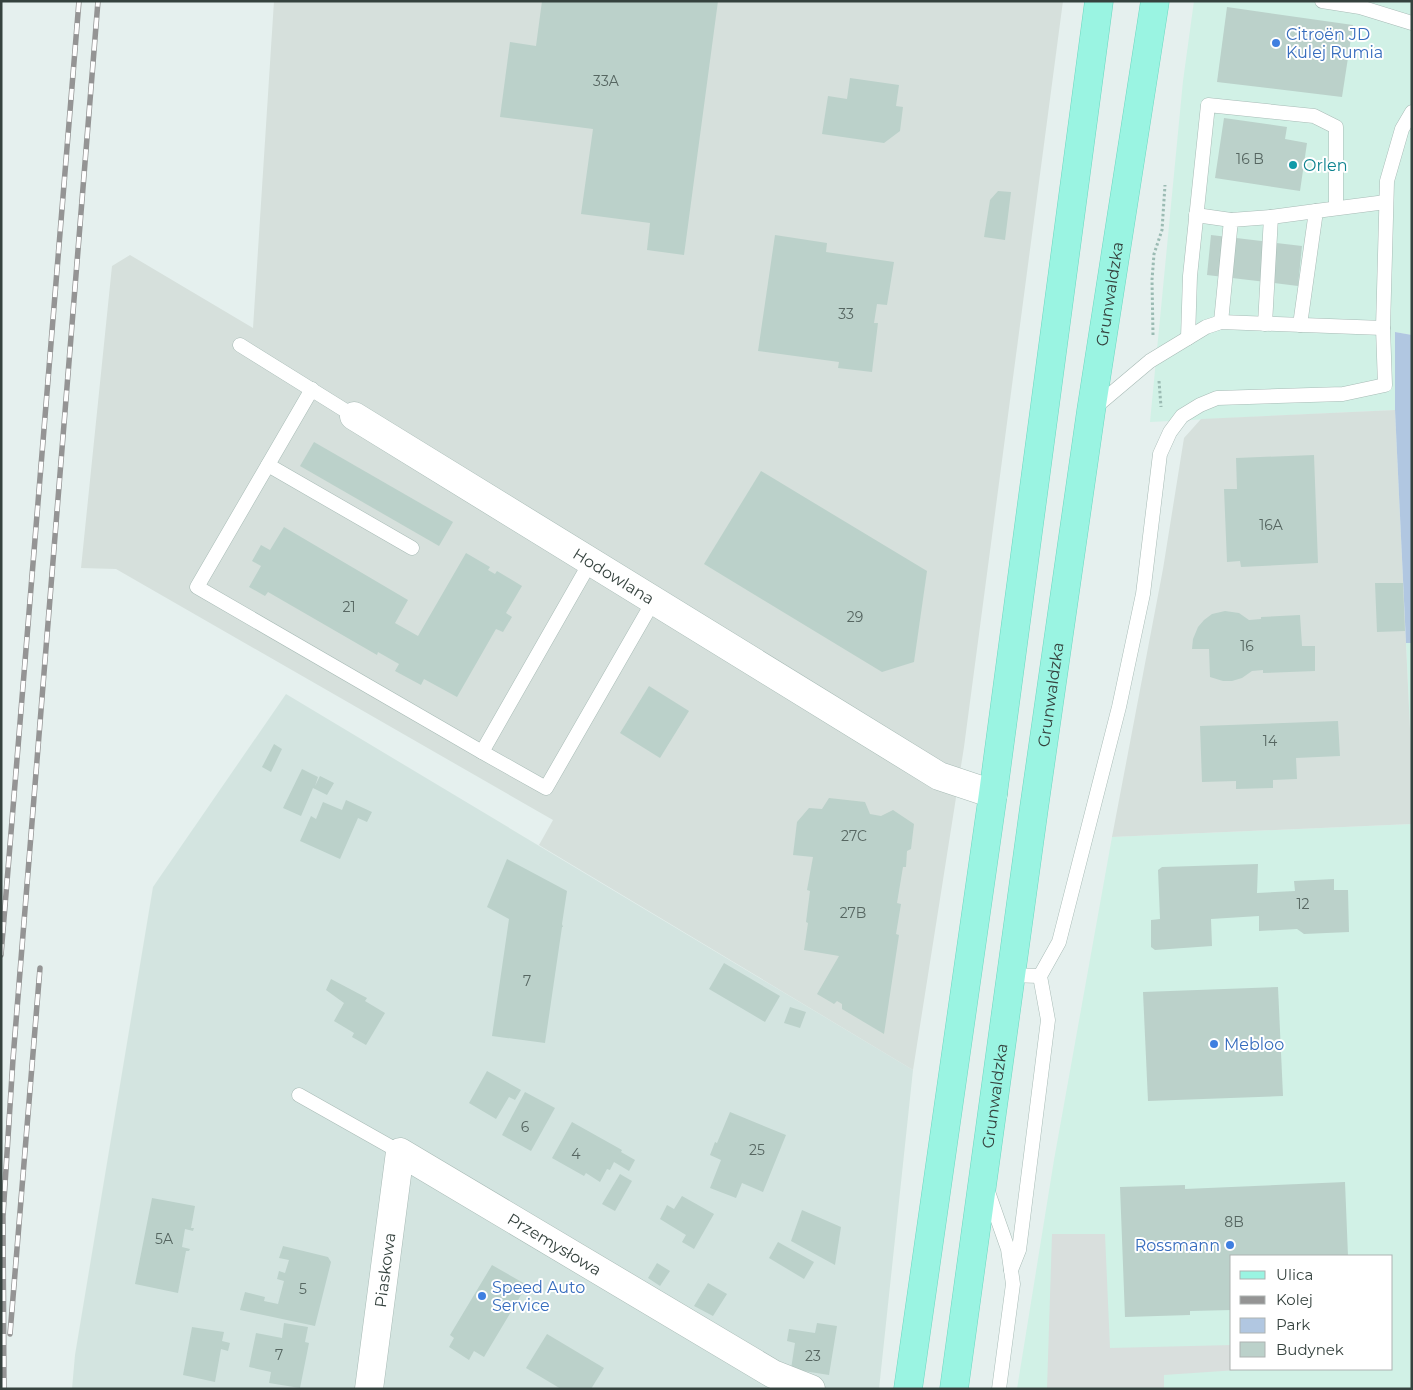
<svg xmlns="http://www.w3.org/2000/svg" width="1413" height="1390" font-family="Montserrat,sans-serif">
<rect width="100%" height="100%" fill="#e5f0ee"/>
<!-- residential -->
<polygon fill="#d3e4e0" points="286,694 913,1070 879,1389 72,1389 75,1355 153,887"/>
<!-- commercial -->
<g fill="#d1f1e6" fill-rule="evenodd">
<polygon points="1194,1 1412,1 1412,335 1395,332 1395,410 1150,422 1183,81"/>
<polygon points="1406,643 1412,643 1412,771"/>
<path d="M1412,824V1389H1017L1054,1160L1112,837ZM1232,1256H1392V1369H1232Z"/>
</g>
<!-- industrial -->
<g fill="#d6e0dc">
<polygon points="274,1 1063,1 964,747 913,1070 539,845 553,820 116,569 81,568 112,266 130,255 253,328"/>
<polygon points="1395,410 1412,771 1412,824 1112,837 1163,569 1184,438 1201,419"/>
</g>
<!-- green -->
<polygon fill="#b1c7e1" points="1395,332 1412,335 1412,643 1406,643 1395,410"/>
<!-- parking -->
<polygon fill="#d9dfdd" points="1052,1234 1105,1234 1110,1348 1232,1345 1232,1369 1252,1369 1164,1375 1164,1389 1047,1389"/>
<!-- building -->
<g fill="#bbd1ca">
<polygon points="542,1 718,1 684,255 647,250 650,223 581,214 593,129 500,117 510,42 536,46"/>
<polygon points="1227,7 1353,25 1342,97 1217,82"/>
<polygon points="850,78 899,85 896,106 903,107 900,131 884,143 822,134 828,96 847,99"/>
<polygon points="1224,118 1287,127 1285,139 1307,143 1300,191 1215,178"/>
<polygon points="998,191 1011,192 1005,240 984,237 990,200"/>
<polygon points="775,235 827,243 826,252 894,262 887,305 877,304 874,323 878,323 872,372 838,368 839,362 758,351"/>
<polygon points="1211,235 1302,246 1298,286 1207,275"/>
<polygon points="314,442 453,522 439,546 300,466"/>
<polygon points="1314,455 1318,563 1241,567 1240,561 1227,562 1224,489 1237,489 1236,458"/>
<polygon points="761,471 927,571 914,662 882,672 704,564"/>
<polygon points="284,527 408,600 395,623 418,636 466,553 490,567 488,570 495,574 497,571 522,586 506,613 512,617 503,632 496,629 457,697 424,679 421,685 395,671 399,664 378,652 377,655 268,592 265,596 249,587 261,566 252,561 261,545 270,550"/>
<polygon points="1375,583 1403,583 1405,631 1377,632"/>
<polygon points="1225,611 1239,613 1249,620 1261,619 1261,617 1300,615 1302,646 1315,646 1315,671 1263,673 1263,670 1252,671 1242,678 1232,681 1223,681 1210,677 1209,649 1192,649 1193,639 1198,627 1204,620 1212,614"/>
<polygon points="649,686 689,711 660,758 620,733"/>
<polygon points="1338,721 1340,756 1296,758 1297,779 1273,780 1273,788 1236,789 1236,781 1202,782 1200,726"/>
<polygon points="274,744 282,749 271,772 262,767"/>
<polygon points="302,769 318,777 315,786 320,776 334,783 327,795 313,788 301,816 283,808"/>
<polygon points="829,798 865,802 870,814 881,816 893,810 914,824 911,849 907,851 906,867 903,867 897,903 901,904 896,934 899,935 884,1034 842,1009 842,1004 837,1001 834,1004 817,994 839,956 804,950 808,923 806,922 810,891 807,890 813,857 793,855 797,822 809,808 822,809"/>
<polygon points="346,800 372,812 367,822 358,818 340,859 300,841 311,816 316,819 323,802 342,810"/>
<polygon points="507,859 567,891 562,924 563,927 562,927 545,1043 492,1036 509,919 487,907"/>
<polygon points="1258,864 1257,893 1295,891 1294,881 1334,879 1334,890 1348,890 1349,932 1304,934 1297,929 1259,931 1259,916 1211,919 1212,946 1155,950 1151,947 1151,920 1160,919 1158,870 1162,867"/>
<polygon points="724,963 780,996 765,1022 709,989"/>
<polygon points="331,979 367,998 365,1001 385,1013 366,1045 352,1037 354,1033 334,1021 344,1003 326,990"/>
<polygon points="1278,987 1283,1096 1148,1101 1143,992"/>
<polygon points="790,1007 806,1012 800,1028 784,1023"/>
<polygon points="487,1071 521,1090 515,1100 509,1097 496,1119 469,1103"/>
<polygon points="525,1092 555,1108 531,1151 502,1135"/>
<polygon points="730,1112 786,1135 763,1192 742,1183 736,1198 710,1188 721,1160 710,1155 715,1142 717,1143"/>
<polygon points="572,1122 622,1150 621,1152 635,1160 629,1171 614,1162 610,1170 607,1169 600,1182 586,1173 584,1176 552,1158"/>
<polygon points="620,1174 632,1181 615,1211 602,1204"/>
<polygon points="1345,1182 1348,1256 1232,1256 1232,1310 1190,1311 1190,1315 1125,1317 1120,1187 1185,1185 1185,1189"/>
<polygon points="682,1196 714,1214 694,1249 682,1242 686,1235 660,1219 667,1205 674,1209"/>
<polygon points="152,1198 195,1206 191,1228 194,1228 193,1231 185,1229 182,1247 190,1249 189,1251 186,1251 178,1293 135,1284"/>
<polygon points="802,1210 841,1227 835,1265 791,1241"/>
<polygon points="778,1242 814,1262 804,1279 769,1258"/>
<polygon points="283,1246 328,1257 331,1262 315,1326 240,1310 245,1292 265,1297 264,1301 278,1304 284,1281 277,1279 279,1271 285,1273 289,1260 279,1258"/>
<polygon points="657,1263 670,1271 660,1286 648,1278"/>
<polygon points="492,1265 527,1285 484,1357 474,1351 469,1360 449,1347 454,1338 450,1335"/>
<polygon points="708,1283 727,1294 713,1316 694,1306"/>
<polygon points="284,1323 308,1327 305,1342 309,1343 300,1388 269,1383 271,1372 249,1367 256,1333 282,1338"/>
<polygon points="817,1323 837,1326 829,1375 791,1369 795,1343 787,1341 789,1329 815,1333"/>
<polygon points="192,1327 224,1332 222,1341 230,1343 228,1351 221,1349 215,1382 183,1375"/>
<polygon points="547,1334 604,1368 591,1389 561,1389 526,1368"/>
</g>
<g fill="none" stroke-linecap="round" stroke-linejoin="round">
<defs>
<g id="service">
<polyline points="1322,1 1360,7 1412,23"/>
<polyline points="1196,215 1231,220"/>
<polyline points="1221,322 1231,220 1271,217"/>
<polyline points="1265,324 1271,217 1316,211"/>
<polyline points="1300,325 1316,211 1386,202"/>
<polyline points="1188,338 1190,276 1208,105 1314,116 1336,127 1336,208"/>
<polyline points="240,345 354,416"/>
<polyline points="312,389 197,587 482,752"/>
<polyline points="1093,409 1150,361 1206,327 1221,322 1383,328 1387,181 1402,129 1412,112"/>
<polyline points="268,465 412,548"/>
<polyline points="591,561 482,752 546,788 654,600"/>
<polyline points="1011,975 1040,976"/>
<polyline points="299,1095 400,1152"/>
<polyline points="987,1189 1008,1249 1013,1284 999,1389"/>
<polyline points="1011,1270 1019,1250 1048,1020 1040,976 1059,942 1119,707 1143,594 1160,454 1170,432 1182,416 1200,405 1217,398 1343,394 1385,385 1383,328"/>
</g>
<g id="minor">
<path id="s1" d="M354,416L939,776L993,794"/>
<path id="s2" d="M369,1389L400,1152L773,1374L811,1389"/>
</g>
<g id="primary">
<polyline points="908,1389 993,794 1099,1"/>
<path id="s3" d="M954,1389L1034,808L1091,411L1155,1"/>
</g>
</defs>
<!-- service casing -->
<use href="#service" stroke="#a8bbb6" stroke-width="15"/>
<!-- minor casing -->
<use href="#minor" stroke="#a8bbb6" stroke-width="29"/>
<!-- primary casing -->
<use href="#primary" stroke="#6cd7c0" stroke-width="29"/>
<!-- path -->
<g stroke="#9bbbb3" stroke-width="3" stroke-dasharray="2.5 2.5" stroke-linecap="butt">
<polyline points="1153,335 1152,280 1154,254 1162,230 1165,185"/>
<polyline points="1159,381 1161,407"/>
</g>
<!-- service -->
<use href="#service" stroke="#fff" stroke-width="14"/>
<!-- minor -->
<use href="#minor" stroke="#fff" stroke-width="28"/>
<!-- primary -->
<use href="#primary" stroke="#9af4e2" stroke-width="28"/>
<defs>
<g id="rail">
<polyline points="1,955 79,1"/>
<polyline points="10,1334 40,968"/>
<polyline points="4,1389 3,1216 13,1059 98,1"/>
</g>
</defs>
<!-- rail casing -->
<use href="#rail" stroke="#949494" stroke-width="5.5"/>
<!-- rail -->
<use href="#rail" stroke="#fff" stroke-width="4" stroke-dasharray="11" stroke-linecap="butt"/>
</g>
<!-- markers -->
<g fill="#3f7fe0" stroke="#fff" stroke-width="2">
<circle cx="1276" cy="43" r="5"/>
<circle cx="1214" cy="1044" r="5"/>
<circle cx="1230" cy="1245" r="5"/>
<circle cx="482" cy="1296" r="5"/>
</g>
<circle fill="#0f9aa8" stroke="#fff" stroke-width="2" cx="1293" cy="165" r="5"/>
<g text-anchor="middle" dominant-baseline="central" stroke-width="4" stroke-linejoin="round" paint-order="stroke">
<!-- number labels -->
<g font-size="14" fill="#566661">
<text x="606" y="81">33A</text>
<text x="1250" y="159">16 B</text>
<text x="846" y="314">33</text>
<text x="1271" y="525">16A</text>
<text x="349" y="607">21</text>
<text x="855" y="617">29</text>
<text x="1247" y="646">16</text>
<text x="1270" y="741">14</text>
<text x="854" y="836">27C</text>
<text x="1303" y="904">12</text>
<text x="853" y="913">27B</text>
<text x="527" y="981">7</text>
<text x="525" y="1127">6</text>
<text x="757" y="1150">25</text>
<text x="576" y="1154">4</text>
<text x="1234" y="1222">8B</text>
<text x="164" y="1239">5A</text>
<text x="303" y="1289">5</text>
<text x="279" y="1355">7</text>
<text x="813" y="1356">23</text>
</g>
<!-- shop labels -->
<g font-size="16" fill="#366cbe" stroke="#fff" text-anchor="start">
<text x="1286" y="34">Citroën JD<tspan x="1286" dy="18">Kulej Rumia</tspan></text>
<text x="1224" y="1044">Mebloo</text>
<text x="1220" y="1245" text-anchor="end">Rossmann</text>
<text x="492" y="1287">Speed Auto<tspan x="492" dy="18">Service</tspan></text>
</g>
<!-- culture labels -->
<g font-size="16" fill="#0d838f" stroke="#fff" text-anchor="start">
<text x="1303" y="165">Orlen</text>
</g>
<!-- street labels -->
<g font-size="16" fill="#35423e" stroke="#fff">
<text stroke="none"><textPath href="#s3" startOffset="1106">Grunwaldzka</textPath></text>
<text stroke="none"><textPath href="#s1" startOffset="305">Hodowlana</textPath></text>
<text stroke="none"><textPath href="#s3" startOffset="701">Grunwaldzka</textPath></text>
<text stroke="none"><textPath href="#s3" startOffset="296">Grunwaldzka</textPath></text>
<text stroke="none"><textPath href="#s2" startOffset="419">Przemysłowa</textPath></text>
<text stroke="none"><textPath href="#s2" startOffset="120">Piaskowa</textPath></text>
</g>
</g>
<!-- border -->
<rect width="1413" height="1390" fill="none" stroke="#35423e" stroke-width="5"/>
<!-- legend -->
<rect x="1230" y="1255" width="162" height="115" fill="#ffffff" stroke="#aeb3b2"/>
<rect x="1240" y="1271" width="25" height="8" fill="#9af4e2" stroke="#aeb3b2"/>
<text x="1276" y="1280" font-size="15" fill="#35423e">Ulica</text>
<rect x="1240" y="1296" width="25" height="8" fill="#949494" stroke="#aeb3b2"/>
<text x="1276" y="1305" font-size="15" fill="#35423e">Kolej</text>
<rect x="1240" y="1318" width="25" height="15" fill="#b1c7e1" stroke="#aeb3b2"/>
<text x="1276" y="1330" font-size="15" fill="#35423e">Park</text>
<rect x="1240" y="1342" width="25" height="15" fill="#bbd1ca" stroke="#aeb3b2"/>
<text x="1276" y="1355" font-size="15" fill="#35423e">Budynek</text>
</svg>
